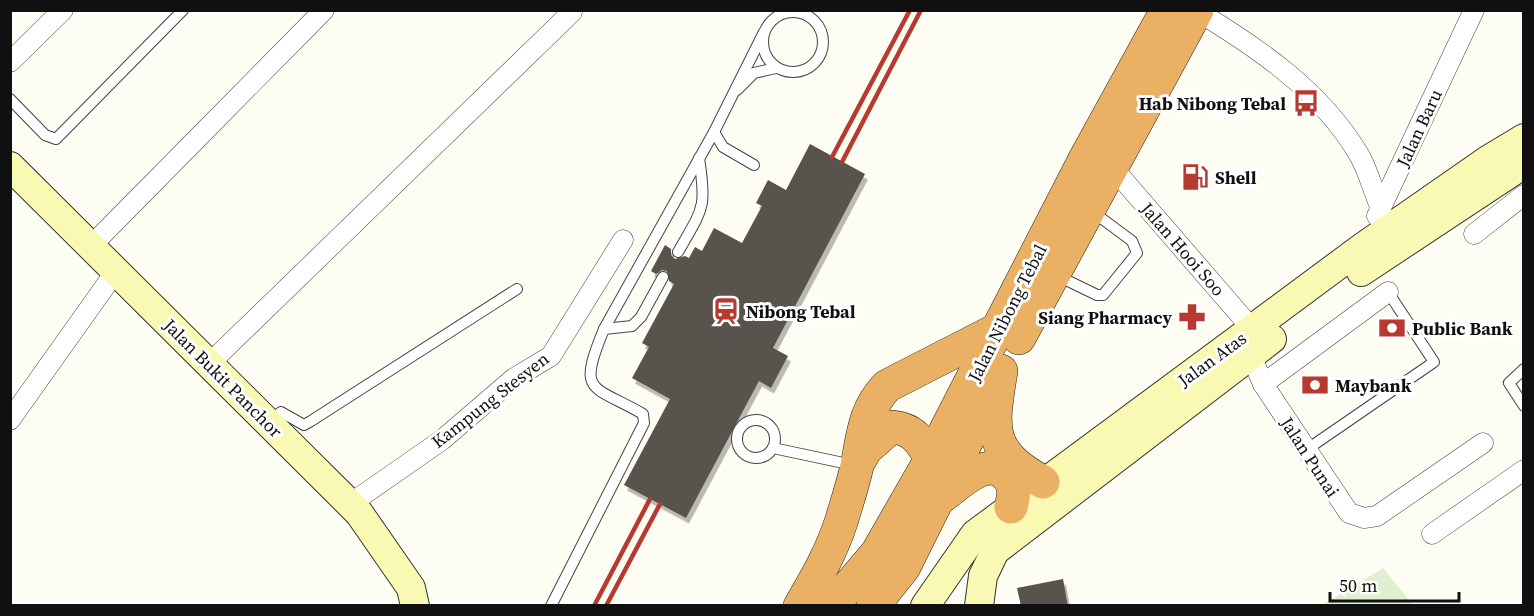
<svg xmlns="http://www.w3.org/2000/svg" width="1534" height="616" font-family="'Source Serif 4',serif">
<defs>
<filter id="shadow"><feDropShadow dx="3" dy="5.5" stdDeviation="0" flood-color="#0004"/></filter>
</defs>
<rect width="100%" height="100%" fill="#fefdf3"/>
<!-- pitch -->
<polygon fill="#e0efcf" points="1383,568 1413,605 1322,605"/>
<!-- building -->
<g fill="#58524d" filter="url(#shadow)">
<polygon points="810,144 865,174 773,348 788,356 771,388 759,381 686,518 624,485 670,399 632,378 649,347 642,343 674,284 669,281 667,271 662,270 656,274 651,271 665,245 671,249 671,255 675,259 685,256 689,258 695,247 702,251 714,228 742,243 762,206 756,203 768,180 786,190"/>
<polygon points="1063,579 1068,606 1021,606 1017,588"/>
</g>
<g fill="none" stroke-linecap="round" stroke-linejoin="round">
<defs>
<g id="lane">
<circle cx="793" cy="42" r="30"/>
<polyline points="737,90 754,73 776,68"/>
<polyline points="10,99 45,135 56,139 183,10"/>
<polyline points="714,132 723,147 754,165"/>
<path d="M678,252C703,208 707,209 699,158"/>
<polyline points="1056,275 1097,295 1103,295 1137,253 1132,241 1093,212"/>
<polyline points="604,329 632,326 641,317 663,277"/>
<polyline points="1524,369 1509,383 1524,406"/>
<circle cx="756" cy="439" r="19"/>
<polyline points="268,422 281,412 304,425 311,421 517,289"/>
<polyline points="773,448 853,465"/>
<polyline points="1306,450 1434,362 1388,292"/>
<path d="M551,606L644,423L643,414C591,384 577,395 604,329L714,132L764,32"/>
</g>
<g id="street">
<path d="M1197,11C1258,48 1320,90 1358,153C1368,169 1373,191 1381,209"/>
<polyline points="10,62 63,10"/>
<polyline points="1113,168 1253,330"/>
<polyline points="1377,216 1474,10"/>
<polyline points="1474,234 1524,195"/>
<polyline points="91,246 324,10"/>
<polyline points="1251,355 1263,384 1349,513 1364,518 1377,516 1483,443"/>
<polyline points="209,364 572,12"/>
<polyline points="1263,384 1388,292"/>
<polyline points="10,420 116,271"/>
<polyline points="350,504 442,440 513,379 551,356 623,240"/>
<polyline points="1432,534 1524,470"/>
</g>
<g id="secondary">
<polyline points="10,166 359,513 411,588 415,606"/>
<polyline points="1361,272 1524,164"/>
<polyline points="925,606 975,534 1364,246 1489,159 1524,138"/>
<polyline points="979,606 983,576 995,551 1272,339"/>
</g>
<g id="highway">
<polyline points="1019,338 1197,10"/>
<path d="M1001,371C992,428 986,451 1043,482"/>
<path d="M859,461L866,449L891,427C913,428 921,441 931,459"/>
<path d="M941,497C959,485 986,454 1007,476C1016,485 1014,496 1011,507"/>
<path d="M800,606C817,577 832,551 842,519C847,502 853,484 857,466C863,435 864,410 887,386L1000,328"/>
<polyline points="832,606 877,553 931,459 1085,159 1167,10"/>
<polyline points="873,606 904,567 987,400"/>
</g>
</defs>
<!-- lane casing -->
<use href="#lane" stroke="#434343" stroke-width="12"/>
<!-- street casing -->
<use href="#street" stroke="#434343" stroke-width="21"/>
<!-- secondary casing -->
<use href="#secondary" stroke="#323232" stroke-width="30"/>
<!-- highway casing -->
<use href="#highway" stroke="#212121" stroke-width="34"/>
<!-- lane -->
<use href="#lane" stroke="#fff" stroke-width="10"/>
<!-- street -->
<use href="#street" stroke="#fff" stroke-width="20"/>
<!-- secondary -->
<use href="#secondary" stroke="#f9f9b3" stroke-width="28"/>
<!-- highway -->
<use href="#highway" stroke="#eab165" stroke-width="33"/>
<!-- rail -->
<g stroke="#b73930" stroke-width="4.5">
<polyline points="832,157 910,10"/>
<polyline points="842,162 921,10"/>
<polyline points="594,606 650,499"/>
<polyline points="606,606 660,504"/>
</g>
</g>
<!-- icons -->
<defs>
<symbol id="bus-bare" viewBox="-9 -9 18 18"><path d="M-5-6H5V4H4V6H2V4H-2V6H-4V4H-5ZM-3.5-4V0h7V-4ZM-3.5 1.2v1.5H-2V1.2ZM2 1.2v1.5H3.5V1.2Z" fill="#b73930" stroke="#fff" stroke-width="2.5" paint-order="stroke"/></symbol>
<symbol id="fuel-bare" viewBox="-9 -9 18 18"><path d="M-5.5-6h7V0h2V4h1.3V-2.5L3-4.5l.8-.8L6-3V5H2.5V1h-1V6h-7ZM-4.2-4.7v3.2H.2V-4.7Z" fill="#b73930" stroke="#fff" stroke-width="2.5" paint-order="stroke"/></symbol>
<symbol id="station-bare" viewBox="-9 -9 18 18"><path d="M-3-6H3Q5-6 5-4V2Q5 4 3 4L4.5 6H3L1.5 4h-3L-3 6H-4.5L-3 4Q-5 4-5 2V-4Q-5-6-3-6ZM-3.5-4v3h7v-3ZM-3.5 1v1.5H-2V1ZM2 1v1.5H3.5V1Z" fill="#b73930" stroke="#fff" stroke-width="2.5" paint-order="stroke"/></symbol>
<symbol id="pharmacy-bare" viewBox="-9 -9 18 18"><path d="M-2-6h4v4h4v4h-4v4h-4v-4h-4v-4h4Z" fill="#b73930" stroke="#fff" stroke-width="2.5" paint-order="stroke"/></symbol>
<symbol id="bank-bare" viewBox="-9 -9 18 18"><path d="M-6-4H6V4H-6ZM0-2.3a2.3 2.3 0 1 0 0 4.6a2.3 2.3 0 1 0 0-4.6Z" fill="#b73930" stroke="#fff" stroke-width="2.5" paint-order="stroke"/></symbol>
</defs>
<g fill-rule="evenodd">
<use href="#bus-bare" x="1287" y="84" width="38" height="38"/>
<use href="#fuel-bare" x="1176" y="158" width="38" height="38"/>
<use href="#station-bare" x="707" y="292" width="38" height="38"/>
<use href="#pharmacy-bare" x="1173" y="298" width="38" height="38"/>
<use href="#bank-bare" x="1373" y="309" width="38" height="38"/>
<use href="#bank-bare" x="1296" y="366" width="38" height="38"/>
</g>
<g text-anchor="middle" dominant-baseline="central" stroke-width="6" stroke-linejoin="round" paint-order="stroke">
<!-- poi labels -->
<g font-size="18" font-weight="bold" fill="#101010" stroke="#fff" text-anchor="start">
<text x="1286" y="103" text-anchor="end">Hab Nibong Tebal</text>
<text x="1215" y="177">Shell</text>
<text x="746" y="311">Nibong Tebal</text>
<text x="1172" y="317" text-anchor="end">Siang Pharmacy</text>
<text x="1412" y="328">Public Bank</text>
<text x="1335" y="385">Maybank</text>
</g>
<!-- street labels -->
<g font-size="18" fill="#101010" stroke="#fff">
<text transform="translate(1419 128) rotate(-65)">Jalan Baru</text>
<text transform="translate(1183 249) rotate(49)">Jalan Hooi Soo</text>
<text transform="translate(1007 313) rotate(-63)">Jalan Nibong Tebal</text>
<text transform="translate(1212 359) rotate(-36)">Jalan Atas</text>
<text transform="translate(223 378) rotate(45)">Jalan Bukit Panchor</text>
<text transform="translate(490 400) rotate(-38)">Kampung Stesyen</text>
<text transform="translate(1310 457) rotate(57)">Jalan Punai</text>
</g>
</g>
<!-- border -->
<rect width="1534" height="616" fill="none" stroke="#101010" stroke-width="24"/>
<!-- scale -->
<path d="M1330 592v9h129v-9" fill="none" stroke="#101010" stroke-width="3"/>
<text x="1339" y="592" font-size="18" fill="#101010" stroke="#ffffff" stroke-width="4.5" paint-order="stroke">50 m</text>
</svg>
